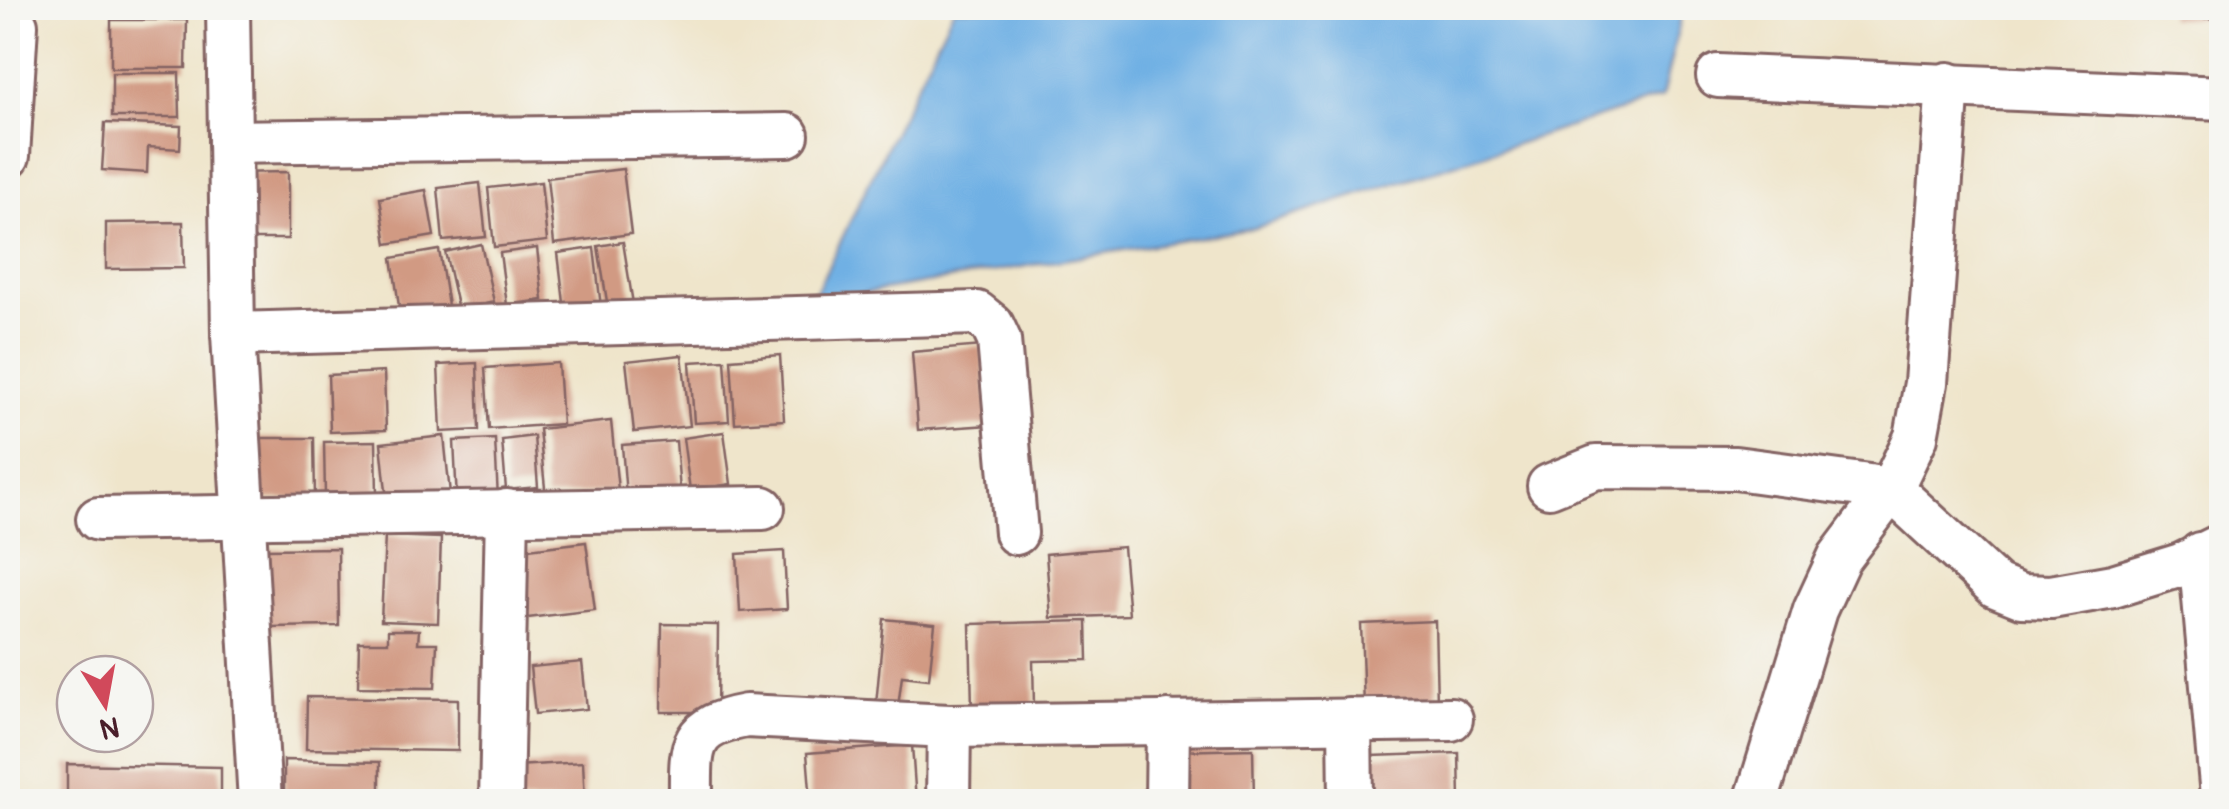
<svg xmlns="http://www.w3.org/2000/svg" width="2229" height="809" font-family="Pangolin,sans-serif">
<rect width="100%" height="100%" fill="#f6f6f2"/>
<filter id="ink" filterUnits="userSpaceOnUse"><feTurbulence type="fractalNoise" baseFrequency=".01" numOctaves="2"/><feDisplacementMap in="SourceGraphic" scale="20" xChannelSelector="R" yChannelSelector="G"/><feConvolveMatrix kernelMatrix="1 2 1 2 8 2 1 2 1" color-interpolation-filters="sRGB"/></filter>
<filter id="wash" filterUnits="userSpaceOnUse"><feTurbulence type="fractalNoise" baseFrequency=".0048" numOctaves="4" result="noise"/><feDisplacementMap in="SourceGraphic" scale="40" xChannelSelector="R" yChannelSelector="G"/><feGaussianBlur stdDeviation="2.25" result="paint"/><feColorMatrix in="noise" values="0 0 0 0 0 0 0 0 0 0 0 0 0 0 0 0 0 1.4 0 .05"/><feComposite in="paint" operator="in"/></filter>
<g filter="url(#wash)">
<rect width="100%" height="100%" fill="#efe5cb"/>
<!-- water -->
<polygon fill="#70b0e4" stroke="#5d6888" stroke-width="2.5" points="954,8 1683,8 1662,97 1255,228 811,302"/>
<g id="blocks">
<!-- building -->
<g fill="#d19a83">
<polygon points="2169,8 2222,8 2222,18 2169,19"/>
<polygon points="111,20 187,20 186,68 111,68"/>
<polygon points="112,73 179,73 180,117 112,117"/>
<polygon points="105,123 181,126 180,149 148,147 147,173 102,170"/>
<polygon points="623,169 631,234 554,244 547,178"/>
<polygon points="288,172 288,239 235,239 235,173"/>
<polygon points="541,182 547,241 494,247 488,188"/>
<polygon points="480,183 486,237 443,241 438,188"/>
<polygon points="426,190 434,236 387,244 380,198"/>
<polygon points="183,222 184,268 106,269 106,223"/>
<polygon points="623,242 635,316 610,320 598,246"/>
<polygon points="481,244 494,302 458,310 445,252"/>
<polygon points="537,248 543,300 507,305 500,253"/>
<polygon points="594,248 601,307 565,311 558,253"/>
<polygon points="439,250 449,312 401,320 392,258"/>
<polygon points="982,346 989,425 918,430 912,352"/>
<polygon points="682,355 690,426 634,432 626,361"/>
<polygon points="780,355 784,420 735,423 731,359"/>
<polygon points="725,360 729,421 694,423 690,362"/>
<polygon points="477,363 479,430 441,432 438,365"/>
<polygon points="558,363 562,424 489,429 485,368"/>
<polygon points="384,372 386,430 330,432 328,375"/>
<polygon points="611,421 618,490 546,498 539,429"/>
<polygon points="724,432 731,484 690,490 683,438"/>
<polygon points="444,436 450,494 387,501 381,443"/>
<polygon points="534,436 538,487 506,490 502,440"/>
<polygon points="254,438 314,438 315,499 254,499"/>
<polygon points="495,439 498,499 457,501 454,441"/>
<polygon points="376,441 377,496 325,497 324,442"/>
<polygon points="676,441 680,491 626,496 622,445"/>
<polygon points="385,536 441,538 438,623 381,621"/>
<polygon points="586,542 595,610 527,618 520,550"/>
<polygon points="1123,547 1129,615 1051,618 1046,554"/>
<polygon points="338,548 339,626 267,627 266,549"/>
<polygon points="784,551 787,609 740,612 737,554"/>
<polygon points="884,619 935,624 929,679 902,676 898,707 876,705"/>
<polygon points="1087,621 1088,660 1033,661 1034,706 972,708 970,624"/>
<polygon points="1435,621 1437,704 1364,706 1361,624"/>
<polygon points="662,624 718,625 717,712 661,712"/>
<polygon points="388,630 419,630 418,643 437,643 435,688 358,687 359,642 388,642"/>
<polygon points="582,662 587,709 535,714 530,667"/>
<polygon points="307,697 458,699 458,751 306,749"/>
<polygon points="912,745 916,802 811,802 807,753"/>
<polygon points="1253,749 1254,800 1175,802 1174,751"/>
<polygon points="1459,753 1460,802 1372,802 1371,756"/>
<polygon points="284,760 380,762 380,802 284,802"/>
<polygon points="583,762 585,802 518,802 516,766"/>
<polygon points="67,764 221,767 221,802 67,802"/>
</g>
</g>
</g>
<g filter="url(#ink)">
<use href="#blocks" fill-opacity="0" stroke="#846463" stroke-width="2.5"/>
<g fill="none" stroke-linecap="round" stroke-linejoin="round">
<defs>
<g id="street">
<polyline points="228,8 233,334 260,802"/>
<polyline points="8,14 16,25 8,156"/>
<polyline points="1718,76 2222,98"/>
<polyline points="230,142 787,135"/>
<polyline points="233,334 977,313 992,325 999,340 1016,533"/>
<polyline points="1549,486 1596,467 1735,468 1891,489 1996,586 2021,596 2051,597 2113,586 2181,565 2222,545"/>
<polyline points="98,519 763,508"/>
<polyline points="2200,554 2222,796"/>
<polyline points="1350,720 1351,802"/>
<polyline points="501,802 507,511"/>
<path d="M691,802C691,748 686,727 746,716L949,726L1451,719"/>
<polyline points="948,802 949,726"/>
<polyline points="1167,802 1168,722"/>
<polyline points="1756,802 1815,610 1839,558 1891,489 1916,437 1926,383 1948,84"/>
</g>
</defs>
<!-- street casing -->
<use href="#street" stroke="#846463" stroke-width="48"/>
<!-- street -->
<use href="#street" stroke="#fff" stroke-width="42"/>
</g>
</g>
<!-- margin -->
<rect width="2229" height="809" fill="none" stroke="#f6f6f2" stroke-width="40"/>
<!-- north arrow -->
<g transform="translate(105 704) rotate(169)"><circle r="48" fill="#f6f6f2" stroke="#b1a0a2" stroke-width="2.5"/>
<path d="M0-8L18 38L0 25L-18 38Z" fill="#d1495b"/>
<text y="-15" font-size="28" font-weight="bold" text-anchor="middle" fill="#4a1f2b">N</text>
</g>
</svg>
